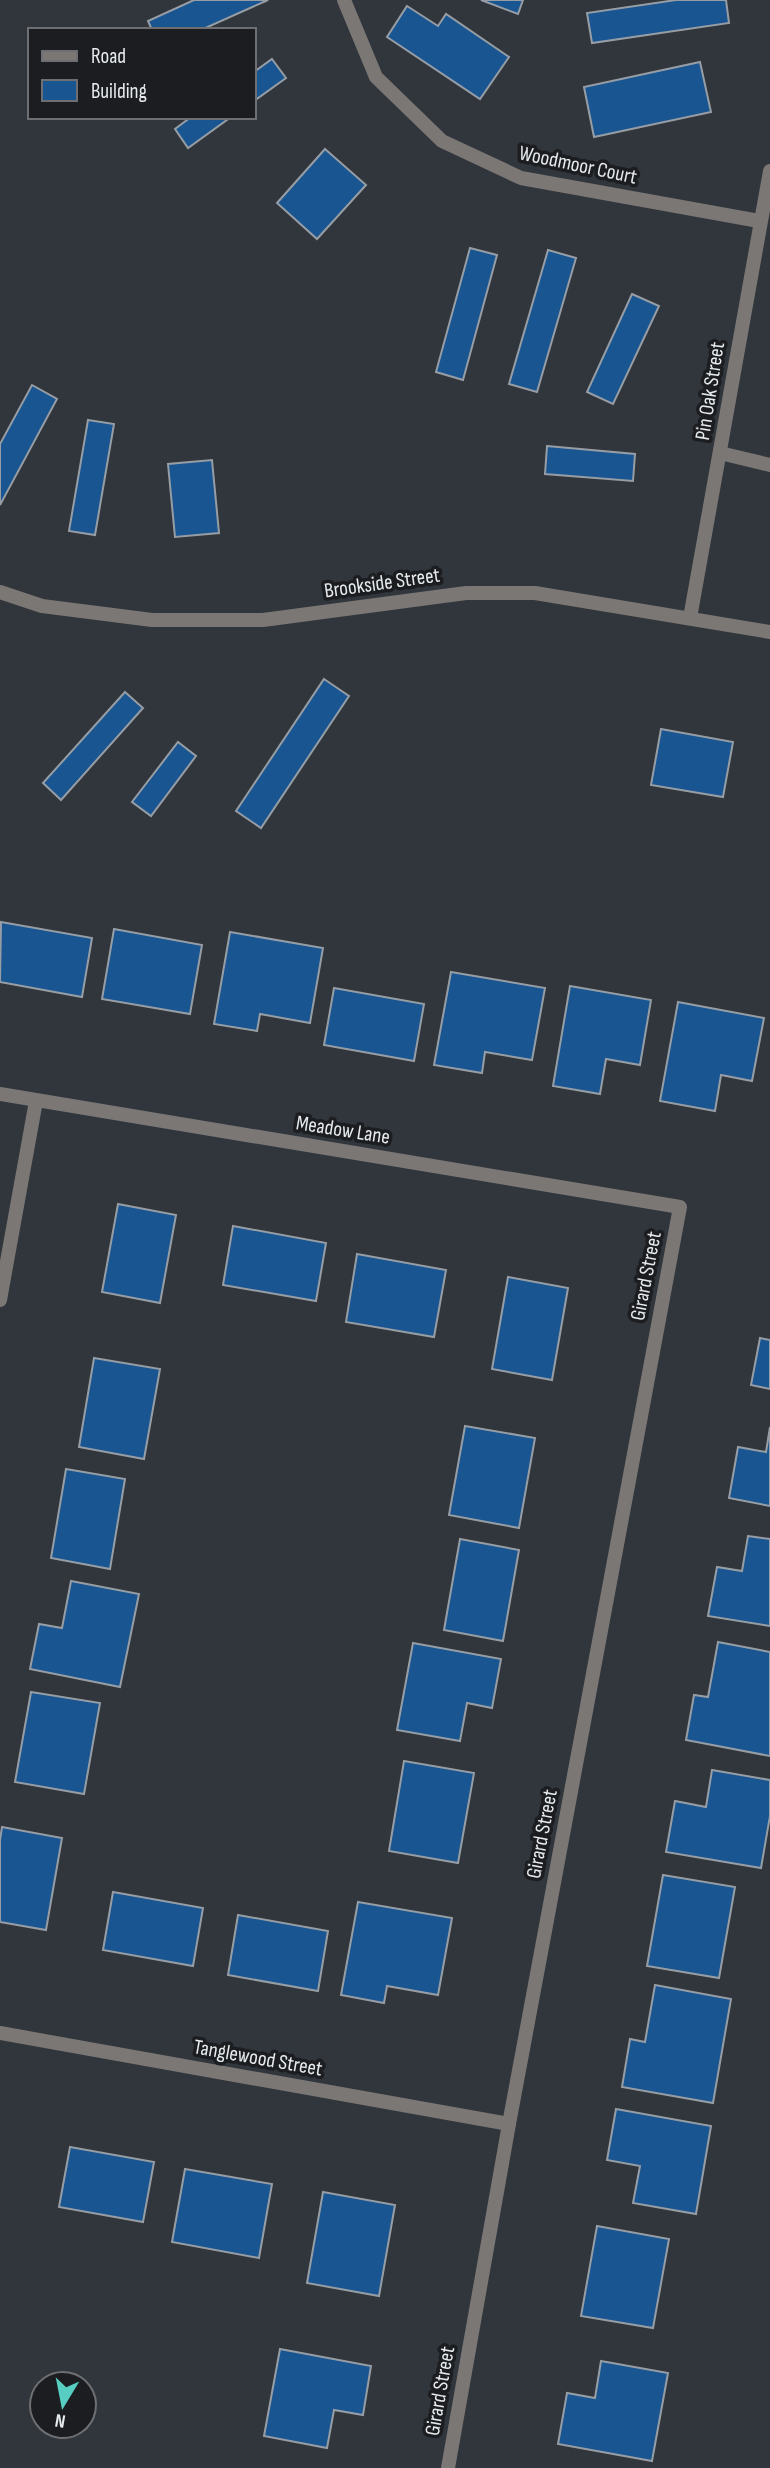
<svg xmlns="http://www.w3.org/2000/svg" width="770" height="2468" font-family="'Sofia Sans Condensed',sans-serif">
<rect width="100%" height="100%" fill="#31363c"/>
<!-- building -->
<g fill="#185591" stroke="#979da4" stroke-width="2">
<polygon points="194,0 268,0 201,30 152,30 148,21"/>
<polygon points="481,0 523,0 518,14"/>
<polygon points="676,0 726,0 729,23 592,43 587,13"/>
<polygon points="407,6 438,26 446,14 509,57 480,99 387,37"/>
<polygon points="272,59 286,78 254,101 254,72"/>
<polygon points="700,62 711,112 594,137 584,87"/>
<polygon points="191,117 231,117 188,148 175,129"/>
<polygon points="325,149 366,185 317,239 277,203"/>
<polygon points="470,248 497,255 463,380 436,372"/>
<polygon points="548,250 576,258 537,392 509,384"/>
<polygon points="632,294 659,306 613,404 587,392"/>
<polygon points="32,385 57,399 0,505 0,444"/>
<polygon points="88,420 114,424 95,535 69,531"/>
<polygon points="547,446 635,454 633,481 545,474"/>
<polygon points="212,460 219,533 175,537 168,464"/>
<polygon points="324,679 349,696 261,828 236,811"/>
<polygon points="125,692 143,708 61,800 43,783"/>
<polygon points="661,729 733,742 723,797 651,785"/>
<polygon points="178,742 196,756 151,816 132,802"/>
<polygon points="1,922 92,938 82,997 0,982"/>
<polygon points="114,929 202,945 190,1014 102,999"/>
<polygon points="230,932 323,948 310,1023 260,1014 257,1031 214,1024"/>
<polygon points="451,972 545,988 532,1060 485,1052 482,1073 434,1065"/>
<polygon points="570,986 651,1000 640,1065 606,1059 600,1094 553,1086"/>
<polygon points="334,988 424,1004 414,1061 324,1045"/>
<polygon points="678,1002 764,1018 752,1081 721,1075 715,1111 660,1101"/>
<polygon points="118,1204 176,1215 160,1303 102,1292"/>
<polygon points="233,1226 326,1243 316,1301 223,1285"/>
<polygon points="357,1254 446,1270 434,1337 346,1322"/>
<polygon points="508,1277 568,1288 552,1380 492,1369"/>
<polygon points="760,1338 770,1340 770,1389 751,1385"/>
<polygon points="94,1358 160,1369 144,1459 79,1447"/>
<polygon points="465,1426 535,1438 519,1528 449,1515"/>
<polygon points="770,1427 770,1506 729,1498 738,1447 766,1452"/>
<polygon points="66,1469 125,1479 110,1569 51,1558"/>
<polygon points="748,1536 770,1539 770,1626 708,1616 717,1567 742,1571"/>
<polygon points="460,1539 519,1550 503,1641 444,1630"/>
<polygon points="71,1581 139,1594 120,1687 30,1669 39,1624 62,1628"/>
<polygon points="718,1642 770,1652 770,1756 686,1740 694,1695 708,1697"/>
<polygon points="413,1643 501,1659 492,1708 467,1703 460,1741 397,1730"/>
<polygon points="31,1692 100,1703 84,1794 15,1782"/>
<polygon points="404,1761 474,1773 458,1863 389,1851"/>
<polygon points="712,1770 770,1780 770,1816 761,1868 666,1852 675,1801 706,1807"/>
<polygon points="2,1827 62,1838 46,1930 0,1922 0,1840"/>
<polygon points="663,1875 735,1887 719,1978 647,1966"/>
<polygon points="113,1892 203,1908 193,1966 103,1950"/>
<polygon points="358,1902 452,1918 438,1995 387,1986 384,2003 341,1995"/>
<polygon points="238,1915 328,1931 318,1991 228,1975"/>
<polygon points="655,1985 731,1999 713,2103 622,2087 630,2039 645,2042"/>
<polygon points="616,2109 711,2126 696,2214 633,2203 640,2166 607,2160"/>
<polygon points="70,2147 154,2162 143,2222 59,2207"/>
<polygon points="185,2169 272,2184 259,2258 172,2242"/>
<polygon points="323,2192 395,2205 379,2296 307,2283"/>
<polygon points="597,2226 669,2239 653,2328 581,2316"/>
<polygon points="280,2349 371,2366 363,2415 334,2410 327,2448 264,2436"/>
<polygon points="601,2361 668,2373 652,2461 558,2444 567,2393 595,2398"/>
</g>
<g fill="none" stroke-linecap="round" stroke-linejoin="round">
<!-- service -->
<polyline stroke="#7b7775" stroke-width="14" points="720,453 770,465"/>
<!-- minor -->
<g stroke="#7b7775" stroke-width="14">
<polyline points="344,0 376,77 442,141 521,178 759,221"/>
<polyline points="0,592 42,606 152,620 263,620 466,593 535,593 770,632"/>
<polyline points="690,618 770,171"/>
<polyline points="0,1094 680,1207 509,2124 448,2468"/>
<polyline points="0,1300 36,1101"/>
<polyline points="0,2033 509,2124"/>
</g>
</g>
<g text-anchor="middle" dominant-baseline="central" stroke-width="7" stroke-linejoin="round" paint-order="stroke">
<!-- street labels -->
<g font-size="21" fill="#e7ebee" stroke="#1b1d20">
<text transform="translate(578 165) rotate(12)">Woodmoor Court</text>
<text transform="translate(710 391) rotate(-81)">Pin Oak Street</text>
<text transform="translate(382 583) rotate(-8)">Brookside Street</text>
<text transform="translate(343 1130) rotate(9)">Meadow Lane</text>
<text transform="translate(646 1276) rotate(-79)">Girard Street</text>
<text transform="translate(542 1834) rotate(-79)">Girard Street</text>
<text transform="translate(258 2058) rotate(10)">Tanglewood Street</text>
<text transform="translate(440 2391) rotate(-80)">Girard Street</text>
</g>
</g>
<!-- legend -->
<rect x="28" y="28" width="228" height="91" fill="#1b1d20" stroke="#6d6f72" stroke-width="2"/>
<rect x="42" y="51" width="35" height="10" fill="#7b7775" stroke="#6d6f72" stroke-width="2"/>
<text x="91" y="63" font-size="21" fill="#e7ebee">Road</text>
<rect x="42" y="80" width="35" height="21" fill="#185591" stroke="#6d6f72" stroke-width="2"/>
<text x="91" y="98" font-size="21" fill="#e7ebee">Building</text>
<!-- north arrow -->
<g transform="translate(63 2405) rotate(190)"><circle r="33" fill="#1b1d20" stroke="#6d6f72" stroke-width="2"/>
<path d="M0-5L12 26L0 18L-12 26Z" fill="#57cec1"/>
<text y="-10" font-size="19" font-weight="bold" text-anchor="middle" fill="#e7ebee">N</text>
</g>
</svg>
